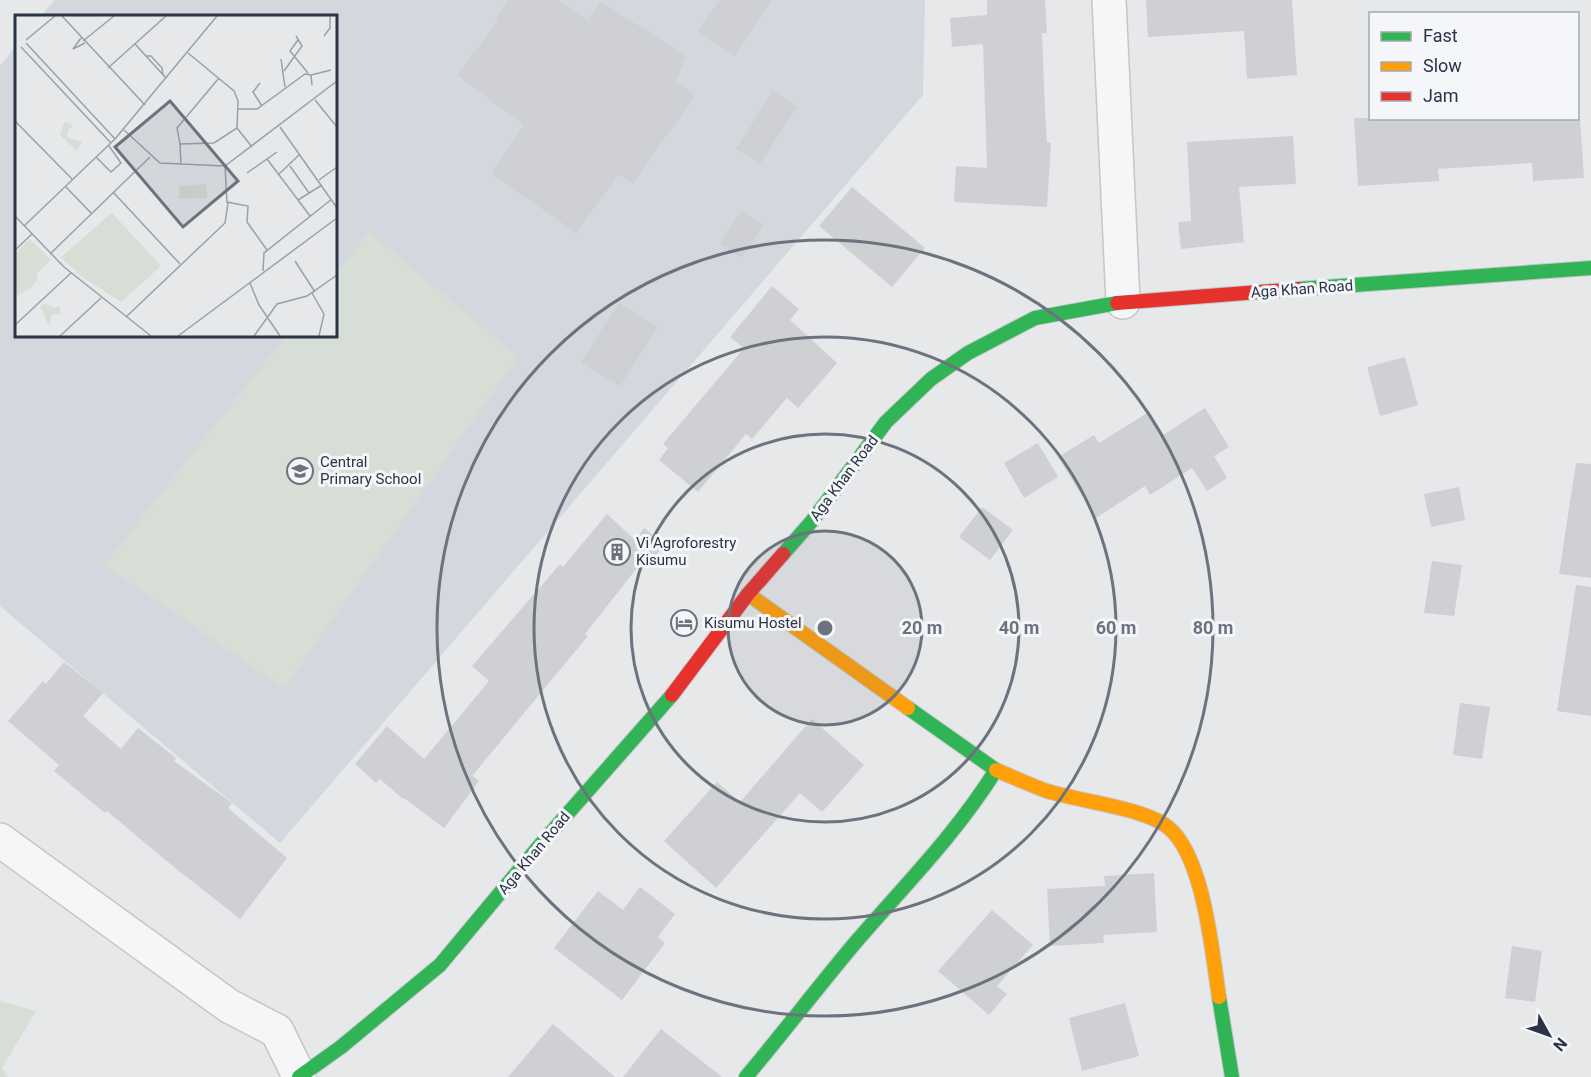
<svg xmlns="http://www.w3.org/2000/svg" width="1591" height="1077" font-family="Roboto,sans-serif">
<rect width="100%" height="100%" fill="#e6e8ea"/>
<!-- built -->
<polygon fill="#d4d7dd" points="55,0 925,0 923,95 280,843 0,606 0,66 16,46 16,336 336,336 336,16 41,16"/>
<!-- green -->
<g fill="#d6ded6">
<polygon points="369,232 518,357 284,688 104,565 286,336 336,336 336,273"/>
<polygon points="0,1001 36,1011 2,1068 8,1077 0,1077"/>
</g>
<!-- building -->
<g fill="#ced0d3">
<polygon points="509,0 557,0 588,20 600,1 686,56 676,82 695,95 633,184 618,174 577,233 491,174 524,125 457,75 498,21 496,19"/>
<polygon points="720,0 771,0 735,56 698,32"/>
<polygon points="987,0 1045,0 1047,33 1042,33 1045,111 1047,142 1051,143 1047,207 954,202 956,166 987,168 983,44 952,47 950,18 987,15"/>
<polygon points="1146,0 1292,0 1297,75 1247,79 1244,31 1148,37"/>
<polygon points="773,91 797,107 760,164 736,149"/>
<polygon points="1354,118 1580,118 1584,178 1533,181 1532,163 1438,169 1439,181 1358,186"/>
<polygon points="1293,136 1296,184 1239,187 1244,242 1181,249 1178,222 1191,221 1187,142"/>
<polygon points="852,187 925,248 892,287 819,226"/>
<polygon points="742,210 764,225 742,258 720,244"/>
<polygon points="772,286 799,309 790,320 837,363 798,408 787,398 752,439 746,434 698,492 659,460 668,448 663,444 744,348 730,337"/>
<polygon points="619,303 658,327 620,386 581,362"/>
<polygon points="1405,357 1418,405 1380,416 1367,367"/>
<polygon points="1205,408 1229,447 1214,456 1227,478 1207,491 1192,468 1150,495 1145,486 1096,518 1058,457 1094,435 1099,443 1149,412 1163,435"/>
<polygon points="1038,443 1058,477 1024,498 1004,463"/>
<polygon points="1576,463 1591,464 1591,578 1559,574"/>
<polygon points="1459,487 1465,520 1431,527 1424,494"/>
<polygon points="982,507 1013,530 990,560 959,537"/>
<polygon points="607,514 635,540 644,528 665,544 650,563 644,559 585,634 588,636 472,776 479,781 444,828 404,798 403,799 380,779 376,783 355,764 387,726 424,759 489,681 472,666 560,564 563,567"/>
<polygon points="1432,561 1462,565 1454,616 1424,613"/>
<polygon points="1576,585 1591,587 1591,716 1557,711"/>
<polygon points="64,662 103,693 83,716 121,749 138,728 176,758 174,761 232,803 228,808 287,858 240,919 164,859 107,811 105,813 54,771 59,765 8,721 43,681 46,684"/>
<polygon points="1460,703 1490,707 1482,759 1453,755"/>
<polygon points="812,719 864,765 822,812 800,793 716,888 664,841 717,782 740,802"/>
<polygon points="1154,873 1157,932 1103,935 1104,943 1050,946 1047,889 1105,886 1104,876"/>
<polygon points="640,887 675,914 658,937 665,943 622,1000 554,948 598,891 623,910"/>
<polygon points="992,910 1033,945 997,986 1007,994 989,1015 938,971"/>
<polygon points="1512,946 1542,951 1535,1002 1505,998"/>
<polygon points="1125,1003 1139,1056 1082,1071 1069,1018"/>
<polygon points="553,1024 615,1077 508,1077"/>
<polygon points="661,1029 722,1077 623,1077"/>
</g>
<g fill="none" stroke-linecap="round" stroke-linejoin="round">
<defs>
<g id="street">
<polyline points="1109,0 1123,302"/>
<polyline points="0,840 229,1006 277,1031 299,1076"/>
</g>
<g id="fast">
<polyline points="1298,289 1591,268"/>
<polyline points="783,554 812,521 886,422 931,379 968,353 1035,318 1117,303"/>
<polyline points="1219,997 1232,1077"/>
<polyline points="299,1077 341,1047 440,965 540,845 672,695"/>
<path d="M746,1077C783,1033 818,987 855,943C904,886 956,834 996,770L908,708"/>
</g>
<g id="slow">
<polyline points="748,594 908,708"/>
<path d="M996,770C1013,777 1030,785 1047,791C1078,801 1146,808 1169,828C1204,858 1212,952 1219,997"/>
</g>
<g id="jam">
<polyline points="1117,303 1298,289"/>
<polyline points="672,695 748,594 783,554"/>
</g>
</defs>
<!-- street casing -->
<use href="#street" stroke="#c4c6c8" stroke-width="36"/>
<!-- fast casing -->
<use href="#fast" stroke="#c4c6c8" stroke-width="16"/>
<!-- slow casing -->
<use href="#slow" stroke="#c4c6c8" stroke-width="16"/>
<!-- jam casing -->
<use href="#jam" stroke="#c4c6c8" stroke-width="16"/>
<!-- street -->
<use href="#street" stroke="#f5f6f7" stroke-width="33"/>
<!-- fast -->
<use href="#fast" stroke="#30b455" stroke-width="14"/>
<!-- slow -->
<use href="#slow" stroke="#ff9f0a" stroke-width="14"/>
<!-- jam -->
<use href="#jam" stroke="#e5322d" stroke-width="14"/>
</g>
<!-- distance rings -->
<circle cx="825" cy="628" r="97" fill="#6c737f" fill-opacity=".12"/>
<g fill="none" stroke="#6c737f" stroke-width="3">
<circle cx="825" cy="628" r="97"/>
<circle cx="825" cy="628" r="194"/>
<circle cx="825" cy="628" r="291"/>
<circle cx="825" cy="628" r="388"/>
</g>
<!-- icons -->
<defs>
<symbol id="school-ring" viewBox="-11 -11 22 22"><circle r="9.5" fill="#f4f6f9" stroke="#6c737f" stroke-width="1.5"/><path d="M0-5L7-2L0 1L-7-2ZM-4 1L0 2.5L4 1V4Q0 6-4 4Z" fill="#6c737f"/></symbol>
<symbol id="building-ring" viewBox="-11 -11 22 22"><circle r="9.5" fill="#f4f6f9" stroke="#6c737f" stroke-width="1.5"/><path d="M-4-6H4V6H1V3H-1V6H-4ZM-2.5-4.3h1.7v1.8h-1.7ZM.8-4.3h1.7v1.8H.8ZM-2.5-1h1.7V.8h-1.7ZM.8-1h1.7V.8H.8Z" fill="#6c737f"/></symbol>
<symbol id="hotel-ring" viewBox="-11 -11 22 22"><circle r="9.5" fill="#f4f6f9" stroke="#6c737f" stroke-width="1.5"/><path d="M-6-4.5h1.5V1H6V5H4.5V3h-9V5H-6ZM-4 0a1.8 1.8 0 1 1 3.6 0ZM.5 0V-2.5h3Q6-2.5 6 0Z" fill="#6c737f"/></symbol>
</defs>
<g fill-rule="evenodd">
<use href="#school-ring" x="285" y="456" width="30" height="30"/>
<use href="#building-ring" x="602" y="537" width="30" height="30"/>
<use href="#hotel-ring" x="669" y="608" width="30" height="30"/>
</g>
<g text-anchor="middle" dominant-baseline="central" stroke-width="6" stroke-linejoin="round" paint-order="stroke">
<!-- street labels -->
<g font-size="15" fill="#2b3445" stroke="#f4f6f9">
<text transform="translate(1302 289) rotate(-4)">Aga Khan Road</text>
<text transform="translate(844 478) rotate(-53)">Aga Khan Road</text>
<text transform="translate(534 853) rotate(-50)">Aga Khan Road</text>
</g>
<!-- poi labels -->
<g font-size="15" fill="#2b3445" stroke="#f4f6f9" text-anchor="start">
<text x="320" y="462">Central<tspan x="320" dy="17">Primary School</tspan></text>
<text x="636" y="543">Vi Agroforestry<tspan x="636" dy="17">Kisumu</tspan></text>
<text x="704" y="623">Kisumu Hostel</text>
</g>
</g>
<!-- overview -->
<g transform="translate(15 15)">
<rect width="322" height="322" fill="#e6e8ea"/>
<path d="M50,106L59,112L53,114L52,122L67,127L62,136L45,120ZM191,169L192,183L164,184V171ZM97,198L146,251L106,287L66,261L46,242ZM15,224L36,245L21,259L23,263L16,273L0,282V238ZM30,288L39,293L45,291V299L37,300L34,311L25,291Z" fill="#d6ded6"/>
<path fill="none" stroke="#9ba0a8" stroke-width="1.5" d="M47,1L130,90M309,21L315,13V1M66,23L58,34L70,28M11,25L40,1M283,25L275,36L293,58M68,26L99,1M11,28L100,124M120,29L151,63M6,32L96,128M131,41H136L147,53L148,60M266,44L270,72M93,53L151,1M269,56L287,31L281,21M296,60L316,55M245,68L238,77L247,91M300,85L322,112M223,94H242L290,59L296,60L297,70M0,106L57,164M265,112L322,193M222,113L237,132M109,115L145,148L210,151M165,129L162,113L204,63M81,142L96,157L106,148L94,131M252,144L283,185L307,170M166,149L165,129L199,128L222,113L223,86L219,76L173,38M210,151L322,66M210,151L212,187L233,191L232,207L252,235M275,151L294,178M232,158L262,137M264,159L284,140M304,165L322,152M50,171L76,198M98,177L165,249M283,185L295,201M0,201L49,252L136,321M9,211L100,124L202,1M0,235L17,219M35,239L135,142M280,246L300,277M248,256L249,238L317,184M235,268L244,290L265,321M297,278L309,299L304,321M112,301L210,208L213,188M0,310L56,258M45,321L86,283M163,321L322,203M239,321L262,289L292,281L322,260"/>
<path fill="#6c737f" fill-opacity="0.15" stroke="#6c737f" stroke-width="3" d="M155,86L223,166L168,212L100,132Z"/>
<rect width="322" height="322" fill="none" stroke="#2b3445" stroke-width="3"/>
</g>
<circle cx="825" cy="628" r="9" fill="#6c737f" stroke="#f4f6f9" stroke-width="3"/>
<g font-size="18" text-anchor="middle" font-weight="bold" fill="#6c737f" stroke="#f4f6f9" stroke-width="6" stroke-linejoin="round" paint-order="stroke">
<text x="922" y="634">20 m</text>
<text x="1019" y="634">40 m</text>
<text x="1116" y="634">60 m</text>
<text x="1213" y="634">80 m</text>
</g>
<!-- legend -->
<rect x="1369" y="12" width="210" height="108" fill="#f4f6f9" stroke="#a4a8b1" stroke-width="1.5"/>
<rect x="1381" y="32" width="30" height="9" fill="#30b455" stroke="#a4a8b1" stroke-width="1.5"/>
<text x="1423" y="42" font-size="18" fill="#2b3445">Fast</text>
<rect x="1381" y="62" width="30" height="9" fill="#ff9f0a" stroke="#a4a8b1" stroke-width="1.5"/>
<text x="1423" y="72" font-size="18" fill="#2b3445">Slow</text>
<rect x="1381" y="92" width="30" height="9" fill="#e5322d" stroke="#a4a8b1" stroke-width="1.5"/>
<text x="1423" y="102" font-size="18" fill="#2b3445">Jam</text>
<!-- north arrow -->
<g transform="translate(1549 1035) rotate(130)" stroke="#f4f6f9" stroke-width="4.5" paint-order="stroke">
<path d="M0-4.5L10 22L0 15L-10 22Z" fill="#2b3445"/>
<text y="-9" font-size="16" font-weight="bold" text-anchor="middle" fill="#2b3445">N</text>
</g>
</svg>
